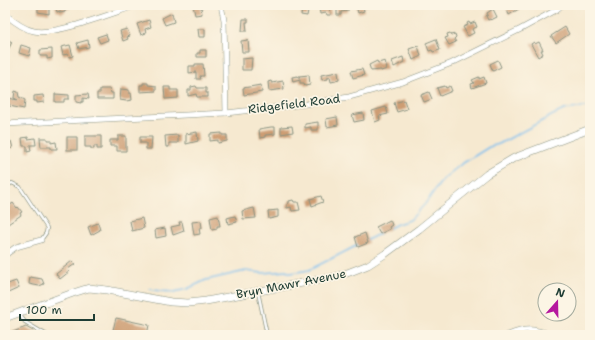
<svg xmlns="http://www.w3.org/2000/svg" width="595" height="340" font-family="'Shantell Sans',sans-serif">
<rect width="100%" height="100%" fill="#fcf5e5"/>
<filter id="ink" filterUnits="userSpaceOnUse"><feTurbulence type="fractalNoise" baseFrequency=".025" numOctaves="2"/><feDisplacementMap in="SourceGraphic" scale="8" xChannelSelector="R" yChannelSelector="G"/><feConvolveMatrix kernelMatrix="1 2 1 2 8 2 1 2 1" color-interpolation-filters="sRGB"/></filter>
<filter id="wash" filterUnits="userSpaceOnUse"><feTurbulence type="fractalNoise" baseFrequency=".012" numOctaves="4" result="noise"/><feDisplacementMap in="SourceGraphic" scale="16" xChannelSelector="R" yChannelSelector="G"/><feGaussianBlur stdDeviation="0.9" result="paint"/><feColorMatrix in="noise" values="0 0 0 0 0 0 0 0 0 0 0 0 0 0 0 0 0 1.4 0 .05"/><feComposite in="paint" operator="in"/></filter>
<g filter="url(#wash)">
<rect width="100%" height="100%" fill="#f6e9d0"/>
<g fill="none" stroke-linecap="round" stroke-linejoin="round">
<!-- stream -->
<g stroke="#78beef" stroke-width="1.5">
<polyline points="388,229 397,224 410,220 425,204 443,179 460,165 489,147 499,144 553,115 564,110 590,106"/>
<polyline points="367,240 381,233"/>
<polyline points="150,289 160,291 174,292 187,289 206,280 246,271 262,273 286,271 291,273 309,270 358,245"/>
</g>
</g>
<g id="blocks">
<!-- building -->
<g fill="#cd9d73">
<polygon points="57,5 69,5 70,8 65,10 65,12 60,13 60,11 57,12 55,6"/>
<polygon points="193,5 202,5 203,7 201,7 202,14 195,15"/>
<polygon points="297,5 309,5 307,16 301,15 302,10 297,10"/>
<polygon points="337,5 348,5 348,11 341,12 341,15 337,15"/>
<polygon points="356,5 369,5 363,7 364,11 358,13"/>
<polygon points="505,5 510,6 525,5 509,15"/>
<polygon points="38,6 49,6 49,14 38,12"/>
<polygon points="330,6 331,15 327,15 326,13 320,14 319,7"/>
<polygon points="493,9 497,17 491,20 490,19 488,20 486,16 488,15 487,13"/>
<polygon points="172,13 174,22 165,25 162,18"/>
<polygon points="243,19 248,19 248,22 246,22 247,31 242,31"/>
<polygon points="149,20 151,27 145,29 146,33 141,35 137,24"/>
<polygon points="469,22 470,24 475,22 477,27 472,29 474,33 468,36 463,27 468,25 467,23"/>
<polygon points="565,27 569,34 556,43 551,36"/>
<polygon points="127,29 130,36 127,37 128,39 123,41 120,31"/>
<polygon points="198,29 205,29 205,37 199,37"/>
<polygon points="450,33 451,35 455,34 456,37 454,39 456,42 449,45 445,38 448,37 447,34"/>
<polygon points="106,34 108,40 100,43 97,37"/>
<polygon points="5,38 12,42 9,48 5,45"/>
<polygon points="436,39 440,50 433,52 432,50 429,51 426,43"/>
<polygon points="88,40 89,47 79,49 77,43"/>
<polygon points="248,40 249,52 242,52 241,41"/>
<polygon points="534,42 535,44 539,42 543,50 541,50 543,54 538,57 531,44"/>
<polygon points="21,45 31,48 29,56 19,53"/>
<polygon points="70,45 73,56 69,57 68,54 63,55 61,47"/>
<polygon points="418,46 421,56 413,60 409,49"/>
<polygon points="52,49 52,58 47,59 47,56 40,56 40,50"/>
<polygon points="200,50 206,50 206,57 197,57 197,53 200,53"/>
<polygon points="403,57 404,62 394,67 392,61"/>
<polygon points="252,58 251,70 242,70 242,59"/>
<polygon points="498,60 501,67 493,71 490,64"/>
<polygon points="377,61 378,63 385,61 387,69 381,71 381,70 371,71 369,65"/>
<polygon points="195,64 203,64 204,76 200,76 201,79 196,79 196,72 189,73 189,66 195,66"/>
<polygon points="362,69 364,75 353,78 351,71"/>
<polygon points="338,72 339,79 336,80 336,81 331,82 330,77 328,77 328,79 322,80 321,75"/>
<polygon points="309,75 310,85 305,86 304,83 300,83 300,80 293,82 292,77 298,76 298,78 300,78 299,76"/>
<polygon points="479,77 479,79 484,77 486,83 472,88 471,84 474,83 472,80"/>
<polygon points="271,81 272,83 283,81 284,89 269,91 268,82"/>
<polygon points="143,83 148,83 148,85 156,86 156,91 140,92 140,85 143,85"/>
<polygon points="261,85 262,92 244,95 243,88"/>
<polygon points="196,86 197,88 206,88 206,93 208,93 208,97 197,97 196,94 188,96 188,90 191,90 191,87"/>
<polygon points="445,86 446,88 450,86 452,91 440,96 437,88"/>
<polygon points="164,87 170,87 170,90 178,90 178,98 165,99"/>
<polygon points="100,89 110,89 111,93 113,93 113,99 97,99 97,93 100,93"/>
<polygon points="121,89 129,90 129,93 131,93 132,100 126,101 120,100"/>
<polygon points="15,91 18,92 19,97 25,100 24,109 9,106 10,104 7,104 8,98 18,100 14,98"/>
<polygon points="429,92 432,99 424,102 421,95"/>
<polygon points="55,94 69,95 69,99 64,99 64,102 55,102"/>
<polygon points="88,94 89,99 83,98 83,102 81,102 81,103 76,102 76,95"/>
<polygon points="43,95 44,102 37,103 37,101 34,101 34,96"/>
<polygon points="404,100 407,109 397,112 394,103"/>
<polygon points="386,107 388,114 379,116 380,120 375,122 372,111"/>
<polygon points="363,113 364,120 354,122 352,115"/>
<polygon points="337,117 338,125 327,127 326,119"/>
<polygon points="318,122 318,130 311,130 311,127 305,128 305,124"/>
<polygon points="292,126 293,132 281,134 281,127"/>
<polygon points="271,127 275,127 275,134 265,135 265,137 260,138 259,129"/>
<polygon points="197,132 198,141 186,144 186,134"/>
<polygon points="222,133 222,135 227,135 227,141 218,143 218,140 210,141 210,134"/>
<polygon points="178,135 178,143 169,143 169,147 166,147 165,136"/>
<polygon points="85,136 101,136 101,149 97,149 97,146 94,146 94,149 91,149 91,147 85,147"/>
<polygon points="118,136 126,136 126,151 117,151 117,146 110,146 110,140 118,140"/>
<polygon points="28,137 28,139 35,138 36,145 30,145 31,151 27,152 27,146 23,146 22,138"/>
<rect x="67" y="137" width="10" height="13"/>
<polygon points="140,137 152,137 151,149 146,149 146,143 140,143"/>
<polygon points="40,138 47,138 47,140 51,140 51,143 56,142 57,149 51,149 51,147 41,147"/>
<polygon points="11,141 13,148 7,149 8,151 5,151 5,143"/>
<polygon points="321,196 323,202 312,206 310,199"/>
<polygon points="293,200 294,202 298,202 300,210 292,211 291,207 287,208 287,204 289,203 289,201"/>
<polygon points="13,203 17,208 18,207 22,212 20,213 21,215 5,226 5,209"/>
<polygon points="254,208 256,218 243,219 242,211"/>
<polygon points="278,210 278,217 269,219 268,211"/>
<polygon points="218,216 220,226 217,226 217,229 212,230 210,218"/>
<polygon points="235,216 237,222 228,224 227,218"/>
<polygon points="142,218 144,228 132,231 130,221"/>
<polygon points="390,220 392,225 389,227 390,229 380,234 376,227"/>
<polygon points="201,221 202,228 199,228 200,234 194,235 192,222"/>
<polygon points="179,222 182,222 184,231 173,235 171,227 180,225"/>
<polygon points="98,223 100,230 91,235 88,227"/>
<polygon points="165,228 166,236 156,238 155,230"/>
<polygon points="365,233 368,243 358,247 355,237"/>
<polygon points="72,261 75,264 68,269 70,271 60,279 56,274"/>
<polygon points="30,277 42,279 44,284 39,286 29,284"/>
<polygon points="16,281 19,288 8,293 5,285"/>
<polygon points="116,318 149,325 147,335 137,335 113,330"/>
<polygon points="26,327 40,335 5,335"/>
</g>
</g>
</g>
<g filter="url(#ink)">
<use href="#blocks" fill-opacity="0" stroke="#8a9382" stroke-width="1"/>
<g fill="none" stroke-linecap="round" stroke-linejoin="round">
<defs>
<g id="service">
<polyline points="5,187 12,183 20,187 47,228 46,233 41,240"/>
<polyline points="258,292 267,335"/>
<polyline points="19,314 25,322 47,335"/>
</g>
<g id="minor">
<polyline points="221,5 224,20 226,113"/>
<path d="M5,14C13,21 23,29 34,31C55,36 115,12 138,5"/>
<polyline points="5,124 226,113 306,104 349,97 403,82 452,63 521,29 556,10 562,5"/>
<polyline points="5,255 16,247 41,240"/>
<path d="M508,335C528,327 533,329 553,335"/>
</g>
<polyline id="secondary" points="5,318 73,293 89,288 107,290 171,302 188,303 206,301 335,277 350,272 368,265 385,254 419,229 487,174 514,158 590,129"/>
</defs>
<!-- service casing -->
<use href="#service" stroke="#8a9382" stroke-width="4"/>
<!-- minor casing -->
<use href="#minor" stroke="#8a9382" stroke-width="6"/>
<!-- secondary casing -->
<use href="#secondary" stroke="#8a9382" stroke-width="8"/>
<!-- service -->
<use href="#service" stroke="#fff" stroke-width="2.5"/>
<!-- minor -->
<use href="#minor" stroke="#fff" stroke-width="5"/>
<!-- secondary -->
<use href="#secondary" stroke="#fff" stroke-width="7"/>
</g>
</g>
<g text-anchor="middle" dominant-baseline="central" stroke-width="3.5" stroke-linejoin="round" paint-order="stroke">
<!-- street labels -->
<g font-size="12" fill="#1f3d34" stroke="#fcf5e5">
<text transform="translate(294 104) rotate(-7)">Ridgefield Road</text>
<text transform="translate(291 284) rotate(-11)">Bryn Mawr Avenue</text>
</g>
</g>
<!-- margin -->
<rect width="595" height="340" fill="none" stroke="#fcf5e5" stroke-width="20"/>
<!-- north arrow -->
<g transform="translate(557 302) rotate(20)"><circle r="19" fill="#fcf5e5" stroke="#a4ab9e"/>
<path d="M0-3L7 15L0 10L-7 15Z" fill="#b5179e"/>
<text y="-6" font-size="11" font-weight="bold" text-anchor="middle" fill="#1f3d34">N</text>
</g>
<!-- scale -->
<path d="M20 314v6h74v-6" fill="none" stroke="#1f3d34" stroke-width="2"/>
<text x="26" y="314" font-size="12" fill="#1f3d34" stroke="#fcf5e5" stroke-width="3" paint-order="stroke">100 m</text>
</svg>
